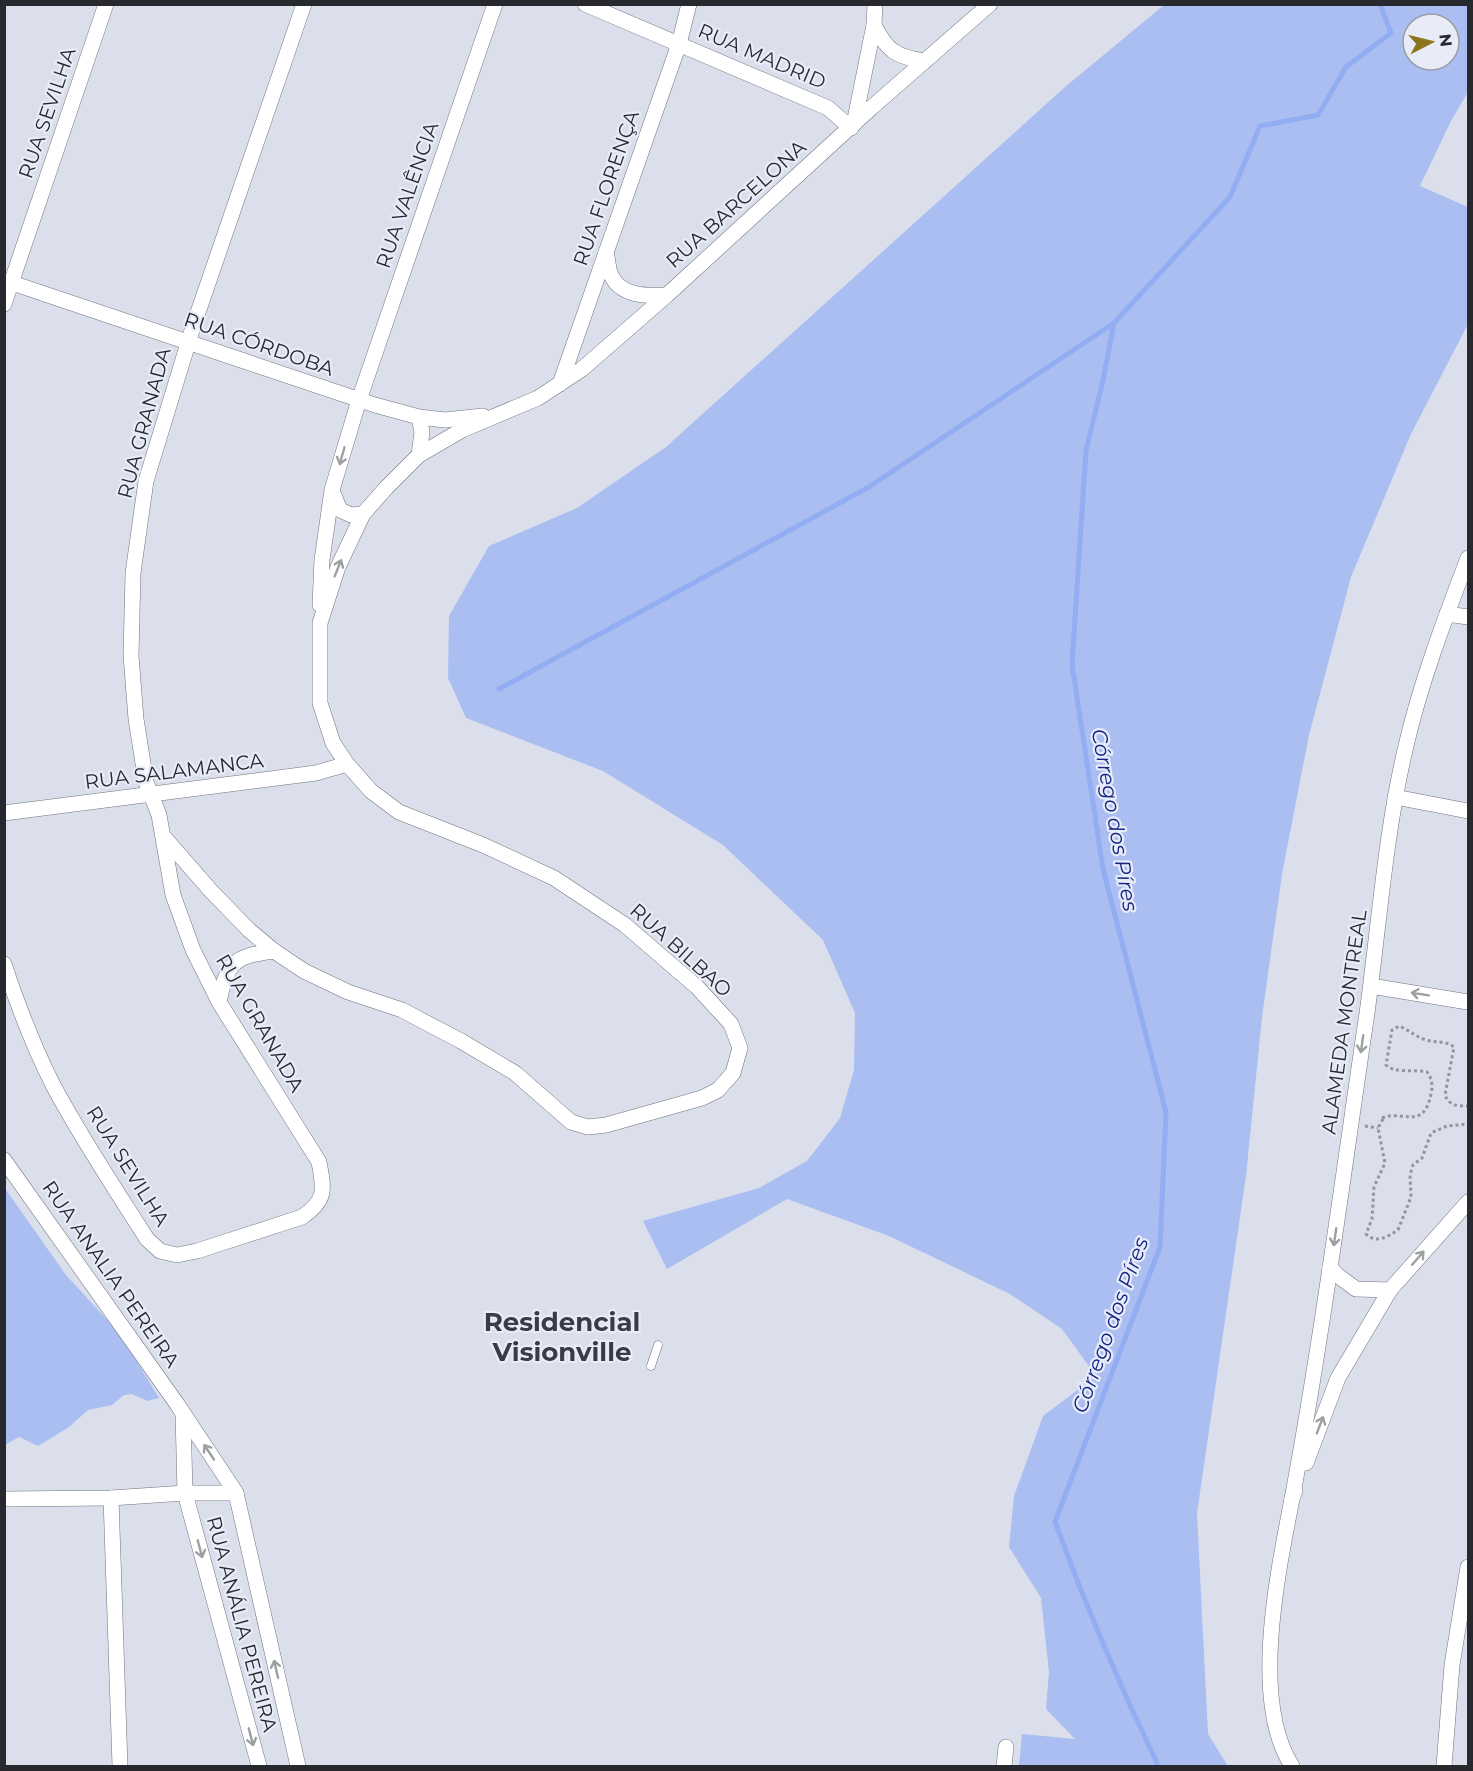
<svg xmlns="http://www.w3.org/2000/svg" width="1473" height="1771" font-family="Montserrat,sans-serif">
<rect width="100%" height="100%" fill="#dadfeb"/>
<!-- green -->
<g fill="#aabef2" fill-rule="evenodd">
<path d="M1164,5H1468V92L1451,121L1420,186L1468,207V324L1411,434L1351,577L1309,735L1282,874L1262,1017L1246,1176L1197,1513L1208,1734L1228,1766H1019L1022,1734L1075,1739L1046,1709L1049,1672L1041,1598L1009,1547L1014,1496L1043,1416L1096,1376L1062,1329L1010,1294L889,1236L787,1199L667,1269L643,1221L759,1188L807,1161L840,1118L854,1070L855,1013L823,940L723,845L603,771L466,718L448,678L449,616L489,546L577,508L666,447L1065,87ZM1413,24H1449V60H1413Z"/>
<polygon points="4,1187 66,1275 121,1335 159,1398 147,1401 132,1394 124,1395 112,1405 88,1410 69,1427 38,1446 19,1437 5,1445"/>
</g>
<g fill="none" stroke-linecap="round" stroke-linejoin="round">
<!-- stream -->
<g stroke="#93adf2" stroke-width="5">
<polyline points="499,689 869,487 1114,323"/>
<path d="M1157,1766V1763C1119,1684 1085,1604 1055,1522L1160,1247L1166,1112L1103,869L1072,664L1086,451L1103,380L1114,323L1230,197L1260,126L1318,115L1346,67L1391,33L1380,4"/>
</g>
<defs>
<polyline id="lane" points="651,1366 658,1345"/>
<g id="street">
<polyline points="585,4 828,108 851,128"/>
<path d="M874,25C887,51 896,57 925,61"/>
<polyline points="854,124 874,25 875,4"/>
<path d="M606,252C608,259 608,269 611,275C621,297 647,296 667,295"/>
<polyline points="12,283 375,405 419,417 445,420 483,416"/>
<polyline points="4,304 106,4"/>
<polyline points="560,384 679,44 689,4"/>
<polyline points="419,417 422,432 419,455"/>
<polyline points="333,493 340,510 351,515 363,514"/>
<polyline points="320,605 322,560 332,490 359,400 495,4"/>
<polyline points="1447,614 1468,617"/>
<polyline points="1395,797 1468,811"/>
<polyline points="4,813 316,773 347,764"/>
<polyline points="163,836 211,891 249,930 274,951 304,971 348,992 402,1010 461,1041 515,1073 571,1122 588,1127 606,1125 702,1098 718,1090 733,1073 740,1048 731,1024 697,987 625,925 554,878 483,845 399,812 371,791 347,764 333,743 320,703 320,623 338,567 363,514 386,488 419,455 462,430 538,398 582,369 667,295 871,108 990,4"/>
<path d="M4,964C18,1006 34,1048 54,1087C82,1139 115,1189 147,1239L160,1251L177,1255L197,1251L302,1217C327,1200 324,1189 319,1162L219,1002L193,950L173,895L159,815L146,782L136,719L131,656L133,573L146,481L193,327L304,4"/>
<polyline points="1371,986 1468,1002"/>
<path d="M219,1002C227,963 233,956 274,951"/>
<polyline points="4,1160 177,1404 236,1493 298,1766"/>
<polyline points="1330,1267 1337,1275 1356,1289 1390,1290"/>
<polyline points="183,1413 185,1493 259,1766"/>
<polyline points="1306,1463 1338,1378 1390,1290 1468,1202"/>
<polyline points="111,1498 120,1766"/>
<polyline points="4,1499 111,1498 185,1493 236,1493"/>
<path d="M1292,1499C1322,1338 1343,1175 1367,1013C1379,926 1385,836 1405,750C1420,684 1444,621 1468,558"/>
<polyline points="1004,1766 1006,1747"/>
<path d="M1292,1766C1250,1701 1278,1572 1292,1499L1295,1491"/>
<polyline points="1444,1766 1452,1665 1468,1567"/>
</g>
</defs>
<!-- lane casing -->
<use href="#lane" stroke="#6f747e" stroke-width="9"/>
<!-- street casing -->
<use href="#street" stroke="#6f747e" stroke-width="16"/>
<!-- path -->
<g stroke="#91959e" stroke-width="3" stroke-dasharray="3 3" stroke-linecap="butt">
<path d="M1382,1118C1403,1109 1423,1132 1431,1094C1433,1086 1432,1078 1427,1072C1414,1069 1395,1074 1386,1065L1392,1030L1399,1026C1409,1030 1416,1037 1426,1040C1436,1043 1445,1040 1454,1047L1445,1095C1449,1106 1458,1106 1468,1106"/>
<path d="M1383,1119L1378,1128L1385,1163L1374,1187L1372,1219L1366,1234C1376,1244 1387,1237 1398,1230L1411,1197L1410,1175L1413,1165L1422,1158L1431,1133L1447,1126L1468,1124"/>
<polyline points="1365,1126 1378,1128"/>
</g>
<!-- lane -->
<use href="#lane" stroke="#fff" stroke-width="8"/>
<!-- street -->
<use href="#street" stroke="#fff" stroke-width="15"/>
</g>
<!-- one-way arrows -->
<defs><path id="oneway-shaft" d="M-6 0H5M1.5-3L5.5 0L1.5 3" fill="none" stroke-width="1.6" stroke-linecap="round" stroke-linejoin="round" transform="scale(1.5)"/></defs>
<g stroke="#9e9fa1">
<use href="#oneway-shaft" transform="translate(342 456) rotate(106)"/>
<use href="#oneway-shaft" transform="translate(338 568) rotate(-68)"/>
<use href="#oneway-shaft" transform="translate(1420 994) rotate(-171)"/>
<use href="#oneway-shaft" transform="translate(1362 1044) rotate(98)"/>
<use href="#oneway-shaft" transform="translate(1335 1237) rotate(98)"/>
<use href="#oneway-shaft" transform="translate(1418 1258) rotate(-49)"/>
<use href="#oneway-shaft" transform="translate(1320 1425) rotate(-69)"/>
<use href="#oneway-shaft" transform="translate(209 1452) rotate(-124)"/>
<use href="#oneway-shaft" transform="translate(200 1549) rotate(75)"/>
<use href="#oneway-shaft" transform="translate(276 1669) rotate(-103)"/>
<use href="#oneway-shaft" transform="translate(251 1737) rotate(75)"/>
</g>
<g text-anchor="middle" dominant-baseline="central" stroke-width="4.5" stroke-linejoin="round" paint-order="stroke">
<!-- street labels -->
<g font-size="20" fill="#27292e" stroke="#e7ecf8">
<text transform="translate(762 56) rotate(23)">RUA MADRID</text>
<text transform="translate(47 113) rotate(-71)">RUA SEVILHA</text>
<text transform="translate(606 188) rotate(-71)">RUA FLORENÇA</text>
<text transform="translate(407 195) rotate(-71)">RUA VALÊNCIA</text>
<text transform="translate(736 204) rotate(-42)">RUA BARCELONA</text>
<text transform="translate(259 344) rotate(19)">RUA CÓRDOBA</text>
<text transform="translate(144 423) rotate(-75)">RUA GRANADA</text>
<text transform="translate(174 771) rotate(-7)">RUA SALAMANCA</text>
<text transform="translate(681 950) rotate(42)">RUA BILBAO</text>
<text transform="translate(1344 1022) rotate(-82)">ALAMEDA MONTREAL</text>
<text transform="translate(260 1023) rotate(60)">RUA GRANADA</text>
<text transform="translate(128 1166) rotate(58)">RUA SEVILHA</text>
<text transform="translate(111 1274) rotate(55)">RUA ANALIA PEREIRA</text>
<text transform="translate(242 1624) rotate(75)">RUA ANÁLIA PEREIRA</text>
</g>
<!-- water labels -->
<g font-size="21" font-style="italic" fill="#162586" stroke="#e7ecf8">
<text transform="translate(1115 820) rotate(80)">Córrego dos Píres</text>
<text transform="translate(1110 1325) rotate(-70)">Córrego dos Píres</text>
</g>
<!-- district labels -->
<g font-size="26" font-weight="bold" fill="#383c46" stroke="#e7ecf8">
<text x="562" y="1322">Residencial<tspan x="562" dy="30">Visionville</tspan></text>
</g>
</g>
<!-- border -->
<rect width="1473" height="1771" fill="none" stroke="#27292e" stroke-width="12"/>
<!-- north arrow -->
<g transform="translate(1431 42) rotate(83)"><circle r="28" fill="#e7ecf8" stroke="#9a9ea7" stroke-width="1.5"/>
<path d="M0-4.5L10 22L0 15L-10 22Z" fill="#8d751a"/>
<text y="-9" font-size="16" font-weight="bold" text-anchor="middle" fill="#27292e">N</text>
</g>
</svg>
